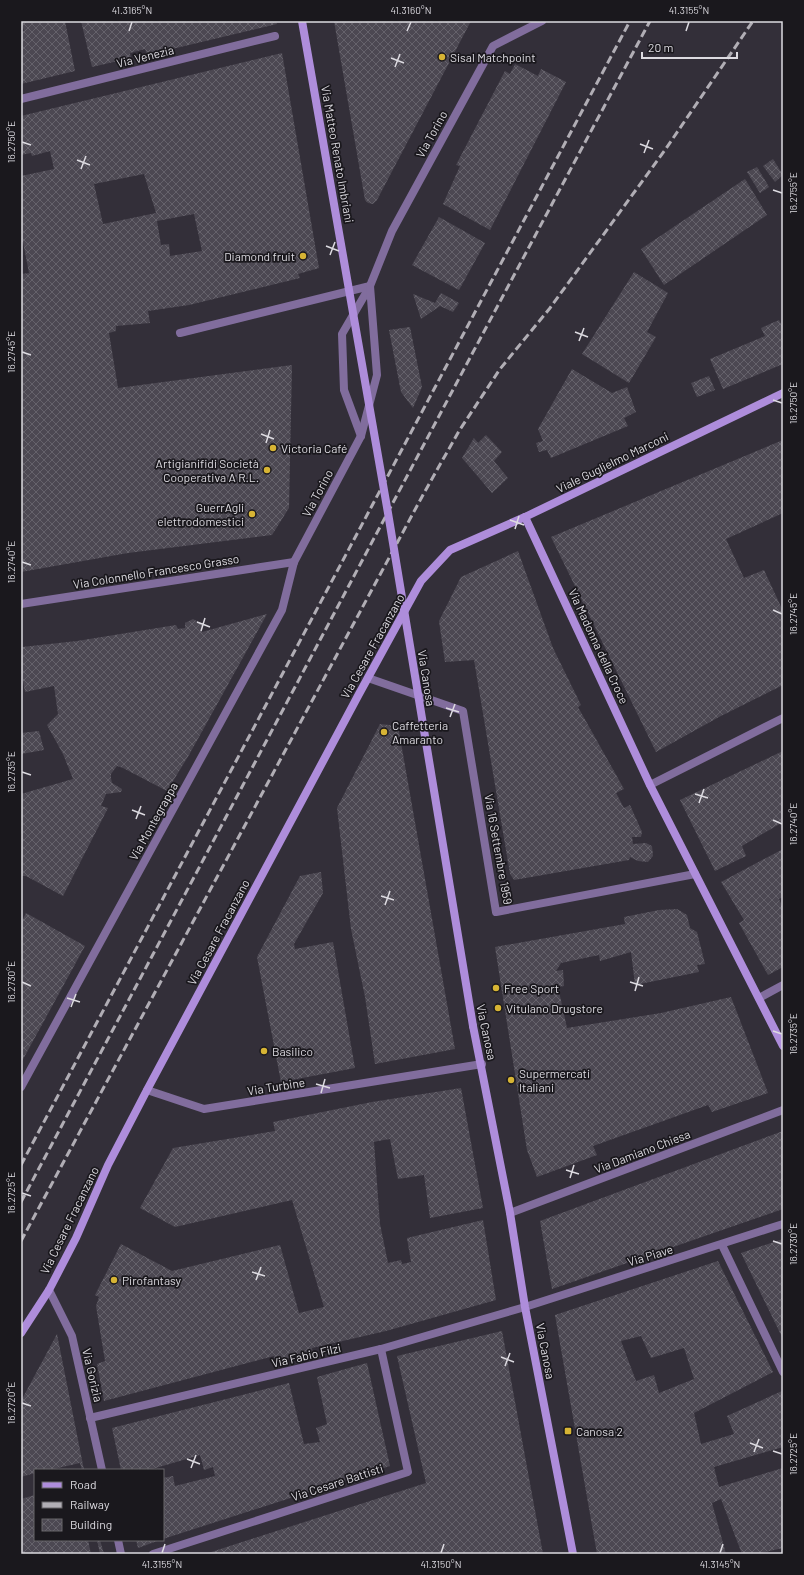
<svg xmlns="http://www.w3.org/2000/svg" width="804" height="1575" font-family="Barlow,sans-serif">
<defs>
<pattern id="building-cross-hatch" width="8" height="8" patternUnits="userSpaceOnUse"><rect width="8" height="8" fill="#4c4852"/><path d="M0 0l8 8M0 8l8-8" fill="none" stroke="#65626b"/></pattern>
</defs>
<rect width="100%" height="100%" fill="#332f39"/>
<!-- building -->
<g fill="url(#building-cross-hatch)" fill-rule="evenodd">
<polygon points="21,21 65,21 75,71 21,84 21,32 24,31"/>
<polygon points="81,21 276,21 277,24 147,55 145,49 130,53 131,58 92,67"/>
<polygon points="334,21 471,21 377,200 373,204 368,203 365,200"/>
<path d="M282,53L319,268L298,274L300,278L189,305L148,311L150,323L116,326V331L109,333L118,388L292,365L289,508L272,535L128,553L21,572V274L29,273L23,242H21V176L54,169L50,151L32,156L31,153L21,155V116ZM144,174L156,213L103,224L94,184ZM194,214L202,251L170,256L169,244L161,245L157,221Z"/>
<polygon points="515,64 538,76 541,69 566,82 490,230 443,204 460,166 456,165 505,71 510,74"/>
<polygon points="773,159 783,175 775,182 763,166"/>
<polygon points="757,167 769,187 760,193 747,172"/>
<polygon points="745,179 767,215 664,285 641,249"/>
<polygon points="439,217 485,243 459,290 412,265"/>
<polygon points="634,272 668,293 647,332 656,337 629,383 582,354"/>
<polygon points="441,293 459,303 453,312 440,306 421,319 413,294 435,303"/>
<polygon points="779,320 783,328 783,364 723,389 710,359 765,336 761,328"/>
<polygon points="410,327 422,387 413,408 401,392 389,330"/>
<polygon points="572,369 612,393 627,387 636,412 624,418 628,426 551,458 547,450 539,452 536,443 543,441 538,429"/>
<polygon points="709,376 715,390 697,397 691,383"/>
<polygon points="486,435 502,452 494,461 508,478 492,493 462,458 474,438 478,443"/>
<polygon points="783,440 783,513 726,539 744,578 764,570 783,611 783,685 719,717 656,752 551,537"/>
<polygon points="518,551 553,648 581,705 578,707 624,789 616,793 624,808 630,805 642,832 641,837 632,837 633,844 646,843 652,846 653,856 648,862 638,861 630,857 629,860 514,880 510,874 474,660 445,662 439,621 461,577"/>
<polygon points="267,614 189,755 167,791 123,768 117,766 111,774 111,778 112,783 122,789 121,792 106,794 101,806 108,808 63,896 26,876 21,876 21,794 73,779 63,754 47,725 58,714 54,686 25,692 21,669 21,655 23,654 22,647 77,641 176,625 178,629 185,628 185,623 193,619 202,624 202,632"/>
<polygon points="380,724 398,726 455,1049 375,1064 365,997 351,929 337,808"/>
<polygon points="39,731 44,750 21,754 21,733"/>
<polygon points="783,751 783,822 742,846 746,856 715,871 680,800"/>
<polygon points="783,849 783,897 779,899 783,908 783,967 768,975 739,923 744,920 721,882"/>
<polygon points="321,872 323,893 294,944 295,949 333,942 355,1068 281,1082 257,957 300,876"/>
<polygon points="677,909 687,915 690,928 697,932 705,964 697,965 699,972 635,985 631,952 600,961 599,955 561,963 556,971 563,970 564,986 558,987 567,1028 661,1013 731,997 768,1093 712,1112 708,1105 593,1146 597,1155 537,1177 527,1150 495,947 625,924 624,917 659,910"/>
<polygon points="26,913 85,946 21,1063 21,923"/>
<polygon points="461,1088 483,1208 430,1218 424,1175 398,1179 390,1139 378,1141 374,1142 380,1224 388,1263 401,1260 402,1264 411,1262 407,1238 483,1220 496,1300 386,1331 312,1348 313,1353 275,1361 274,1356 104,1401 97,1364 105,1361 96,1306 99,1297 95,1295 121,1244 172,1271 280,1245 299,1313 324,1307 292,1200 175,1227 140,1208 173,1148 275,1131 273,1122 372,1102"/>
<polygon points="783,1131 783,1209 552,1289 540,1221"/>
<polygon points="783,1239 783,1339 741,1253"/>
<path d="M718,1261L773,1372L694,1413L701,1444L734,1434L727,1416L782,1391L783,1447L714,1467L719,1487L783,1468V1548L757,1554H742L721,1499L712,1503L726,1554H597L555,1315ZM641,1336L651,1358L684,1348L694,1379L659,1393L654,1375L636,1381L621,1341Z"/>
<polygon points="502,1331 543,1554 205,1554 426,1483 397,1356"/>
<polygon points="57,1334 84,1470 82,1470 80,1463 49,1470 35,1470 35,1473 21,1477 21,1401"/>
<polygon points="367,1363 390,1466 163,1539 163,1478 173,1476 175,1486 215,1476 213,1467 204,1470 200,1455 149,1470 121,1470 112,1428 289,1383 304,1444 320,1442 316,1428 327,1424 317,1377"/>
<polygon points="35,1495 35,1540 88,1540 91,1554 21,1554 21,1499"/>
<polygon points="97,1540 100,1540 104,1554 100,1554"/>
<polygon points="136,1540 160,1540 138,1548"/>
</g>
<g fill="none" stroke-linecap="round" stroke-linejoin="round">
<!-- lane -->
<polyline stroke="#816d9d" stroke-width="8" points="180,333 370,286"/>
<!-- street -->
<g stroke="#816d9d" stroke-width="8">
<polyline points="21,99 275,36"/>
<polyline points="361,436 344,390 342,334 370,286 392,231 493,46 542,21"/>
<polyline points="21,604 294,562"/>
<polyline points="368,678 463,711 496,912 695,874"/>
<polyline points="650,785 783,718"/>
<polyline points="759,998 783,985"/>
<polyline points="21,1087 282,610 294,562 361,436 377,375 370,286"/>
<polyline points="147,1090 204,1109 482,1064"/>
<polyline points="510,1213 783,1110"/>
<polyline points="722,1245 783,1372"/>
<polyline points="49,1290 72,1336 102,1470"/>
<polyline points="90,1418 381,1349 525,1307 783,1224"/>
<polyline points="118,1540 121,1554"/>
<polyline points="153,1554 408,1472 381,1349"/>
</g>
<!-- secondary -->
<g stroke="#ae8ddb" stroke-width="8">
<polyline points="525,517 650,785 783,1046"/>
<polyline points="473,1026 510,1213 525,1307 573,1554"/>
<polyline points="21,1333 49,1290 76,1238 108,1165 147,1090 359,694 421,581 450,550 525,517 783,393"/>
</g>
<!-- rail -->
<g stroke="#b1aeb5" stroke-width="3" stroke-dasharray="8 4" stroke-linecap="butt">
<polyline points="21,1165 630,21"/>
<path d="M21,1202C231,809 439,414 650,21"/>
<polyline points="21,1241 424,493 459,431 500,369 550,308 665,150 753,21"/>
</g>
<!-- secondary-bridge -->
<polyline stroke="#ae8ddb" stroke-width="8" points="302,21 388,513 473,1026"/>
</g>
<!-- ticks -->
<path fill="none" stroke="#dddbe1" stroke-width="1.5" d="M129,31L132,22M407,31L411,22M686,31L689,22M391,58L404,63M395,67L400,54M22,142L31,145M640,144L653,149M644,153L649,140M77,160L90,165M81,169L86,156M773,190L782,193M326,246L339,251M330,255L335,242M575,332L588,337M579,341L584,328M22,352L31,355M773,400L782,403M261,434L274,439M266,443L270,430M510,520L524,525M515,529L519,516M22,562L31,565M773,610L782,614M197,622L210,627M201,631L205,618M446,708L459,712M450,717L455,704M22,772L31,775M695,794L708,798M699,803L704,789M132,810L145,815M136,819L141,806M773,820L782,824M381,896L394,900M385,905L390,891M22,982L31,986M630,982L643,986M635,991L639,977M67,998L80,1002M71,1007L76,994M773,1031L782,1034M316,1084L330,1088M321,1093L325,1079M566,1170L579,1174M570,1178L574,1165M22,1193L31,1196M773,1241L782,1244M252,1272L265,1276M256,1280L261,1267M501,1357L514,1362M505,1366L510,1353M22,1403L31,1406M750,1443L763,1448M773,1451L782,1454M754,1452L759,1439M187,1459L200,1464M191,1468L196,1455M162,1553L165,1544M441,1553L444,1544M720,1553L723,1544"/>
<!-- markers -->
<g fill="#d7b434" stroke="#1a181d" stroke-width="1.5">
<circle cx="442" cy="57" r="4"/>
<circle cx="303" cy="256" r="4"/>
<circle cx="273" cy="448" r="4"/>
<circle cx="267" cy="470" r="4"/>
<circle cx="252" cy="514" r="4"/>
<circle cx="384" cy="732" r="4"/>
<circle cx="496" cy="988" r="4"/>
<circle cx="498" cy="1008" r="4"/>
<circle cx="264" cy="1051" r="4"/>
<circle cx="511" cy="1080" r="4"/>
<circle cx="114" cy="1280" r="4"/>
<rect x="564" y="1427" width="8" height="8" rx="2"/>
</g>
<g text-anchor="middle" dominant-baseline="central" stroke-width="3.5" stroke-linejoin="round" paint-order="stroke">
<!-- street labels -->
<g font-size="12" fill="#dddbe1" stroke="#1a181d">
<text transform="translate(145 56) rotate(-14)">Via Venezia</text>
<text transform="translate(431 134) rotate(-61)">Via Torino</text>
<text transform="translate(338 154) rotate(80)">Via Matteo Renato Imbriani</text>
<text transform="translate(612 462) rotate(-26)">Viale Guglielmo Marconi</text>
<text transform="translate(317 493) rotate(-62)">Via Torino</text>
<text transform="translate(156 571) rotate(-9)">Via Colonnello Francesco Grasso</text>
<text transform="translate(372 646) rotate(-61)">Via Cesare Fracanzano</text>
<text transform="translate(599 646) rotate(65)">Via Madonna della Croce</text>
<text transform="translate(427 678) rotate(81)">Via Canosa</text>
<text transform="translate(153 821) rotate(-61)">Via Montegrappa</text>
<text transform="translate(499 849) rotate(80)">Via 16 Settembre 1959</text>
<text transform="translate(218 932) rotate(-62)">Via Cesare Fracanzano</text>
<text transform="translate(487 1032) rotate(78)">Via Canosa</text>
<text transform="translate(276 1086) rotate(-9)">Via Turbine</text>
<text transform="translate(642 1151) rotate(-21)">Via Damiano Chiesa</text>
<text transform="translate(69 1220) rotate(-64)">Via Cesare Fracanzano</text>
<text transform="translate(650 1255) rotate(-17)">Via Piave</text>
<text transform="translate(546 1351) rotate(79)">Via Canosa</text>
<text transform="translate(306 1355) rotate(-13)">Via Fabio Filzi</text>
<text transform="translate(93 1375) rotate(77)">Via Gorizia</text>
<text transform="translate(337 1482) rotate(-18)">Via Cesare Battisti</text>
</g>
<!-- poi labels -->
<g font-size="12" fill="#dddbe1" stroke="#1a181d" text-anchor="start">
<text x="450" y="57">Sisal Matchpoint</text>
<text x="295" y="256" text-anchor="end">Diamond fruit</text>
<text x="281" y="448">Victoria Café</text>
<text x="259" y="463" text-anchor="end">Artigianifidi Società<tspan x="259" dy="14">Cooperativa A R.L.</tspan></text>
<text x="244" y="507" text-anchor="end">GuerrAgli<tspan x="244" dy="14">elettrodomestici</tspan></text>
<text x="392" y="725">Caffetteria<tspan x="392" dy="14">Amaranto</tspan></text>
<text x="504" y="988">Free Sport</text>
<text x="506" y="1008">Vitulano Drugstore</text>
<text x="272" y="1051">Basilico</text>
<text x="519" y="1073">Supermercati<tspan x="519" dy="14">Italiani</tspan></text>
<text x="122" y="1280">Pirofantasy</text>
<text x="576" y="1431">Canosa 2</text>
</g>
</g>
<!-- border -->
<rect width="804" height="1575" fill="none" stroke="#1a181d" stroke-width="44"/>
<!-- legend -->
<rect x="34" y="1469" width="130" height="72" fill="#1a181d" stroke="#68666b"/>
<rect x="42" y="1482" width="20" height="6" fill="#ae8ddb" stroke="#68666b"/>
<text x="70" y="1489" font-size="12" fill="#dddbe1">Road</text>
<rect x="42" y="1502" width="20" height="6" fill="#b1aeb5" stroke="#68666b"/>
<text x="70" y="1509" font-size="12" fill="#dddbe1">Railway</text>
<rect x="42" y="1519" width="20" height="12" fill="url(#building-cross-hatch)" stroke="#68666b"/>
<text x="70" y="1529" font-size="12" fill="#dddbe1">Building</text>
<!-- scale -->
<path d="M642 52v6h95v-6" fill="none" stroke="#dddbe1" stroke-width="2"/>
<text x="648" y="52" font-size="12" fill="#dddbe1" stroke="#1a181d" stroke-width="3" paint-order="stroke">20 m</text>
<rect x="22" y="22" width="760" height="1531" fill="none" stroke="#dddbe1" stroke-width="1.5"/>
<g font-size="10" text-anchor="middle" fill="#dddbe1">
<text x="132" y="14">41.3165°N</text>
<text x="411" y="14">41.3160°N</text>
<text x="689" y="14">41.3155°N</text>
<text transform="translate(11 142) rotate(-90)" y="4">16.2750°E</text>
<text transform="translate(793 193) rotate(-90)" y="4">16.2755°E</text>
<text transform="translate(11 352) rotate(-90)" y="4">16.2745°E</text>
<text transform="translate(793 403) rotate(-90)" y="4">16.2750°E</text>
<text transform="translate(11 562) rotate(-90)" y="4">16.2740°E</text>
<text transform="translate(793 614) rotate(-90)" y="4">16.2745°E</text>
<text transform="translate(11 772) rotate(-90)" y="4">16.2735°E</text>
<text transform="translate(793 824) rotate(-90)" y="4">16.2740°E</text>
<text transform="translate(11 982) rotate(-90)" y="4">16.2730°E</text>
<text transform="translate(793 1034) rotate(-90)" y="4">16.2735°E</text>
<text transform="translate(11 1193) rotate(-90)" y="4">16.2725°E</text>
<text transform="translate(793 1244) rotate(-90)" y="4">16.2730°E</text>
<text transform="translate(11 1403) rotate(-90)" y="4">16.2720°E</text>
<text transform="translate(793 1454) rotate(-90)" y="4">16.2725°E</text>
<text x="162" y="1568">41.3155°N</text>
<text x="441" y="1568">41.3150°N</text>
<text x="720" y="1568">41.3145°N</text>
</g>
</svg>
